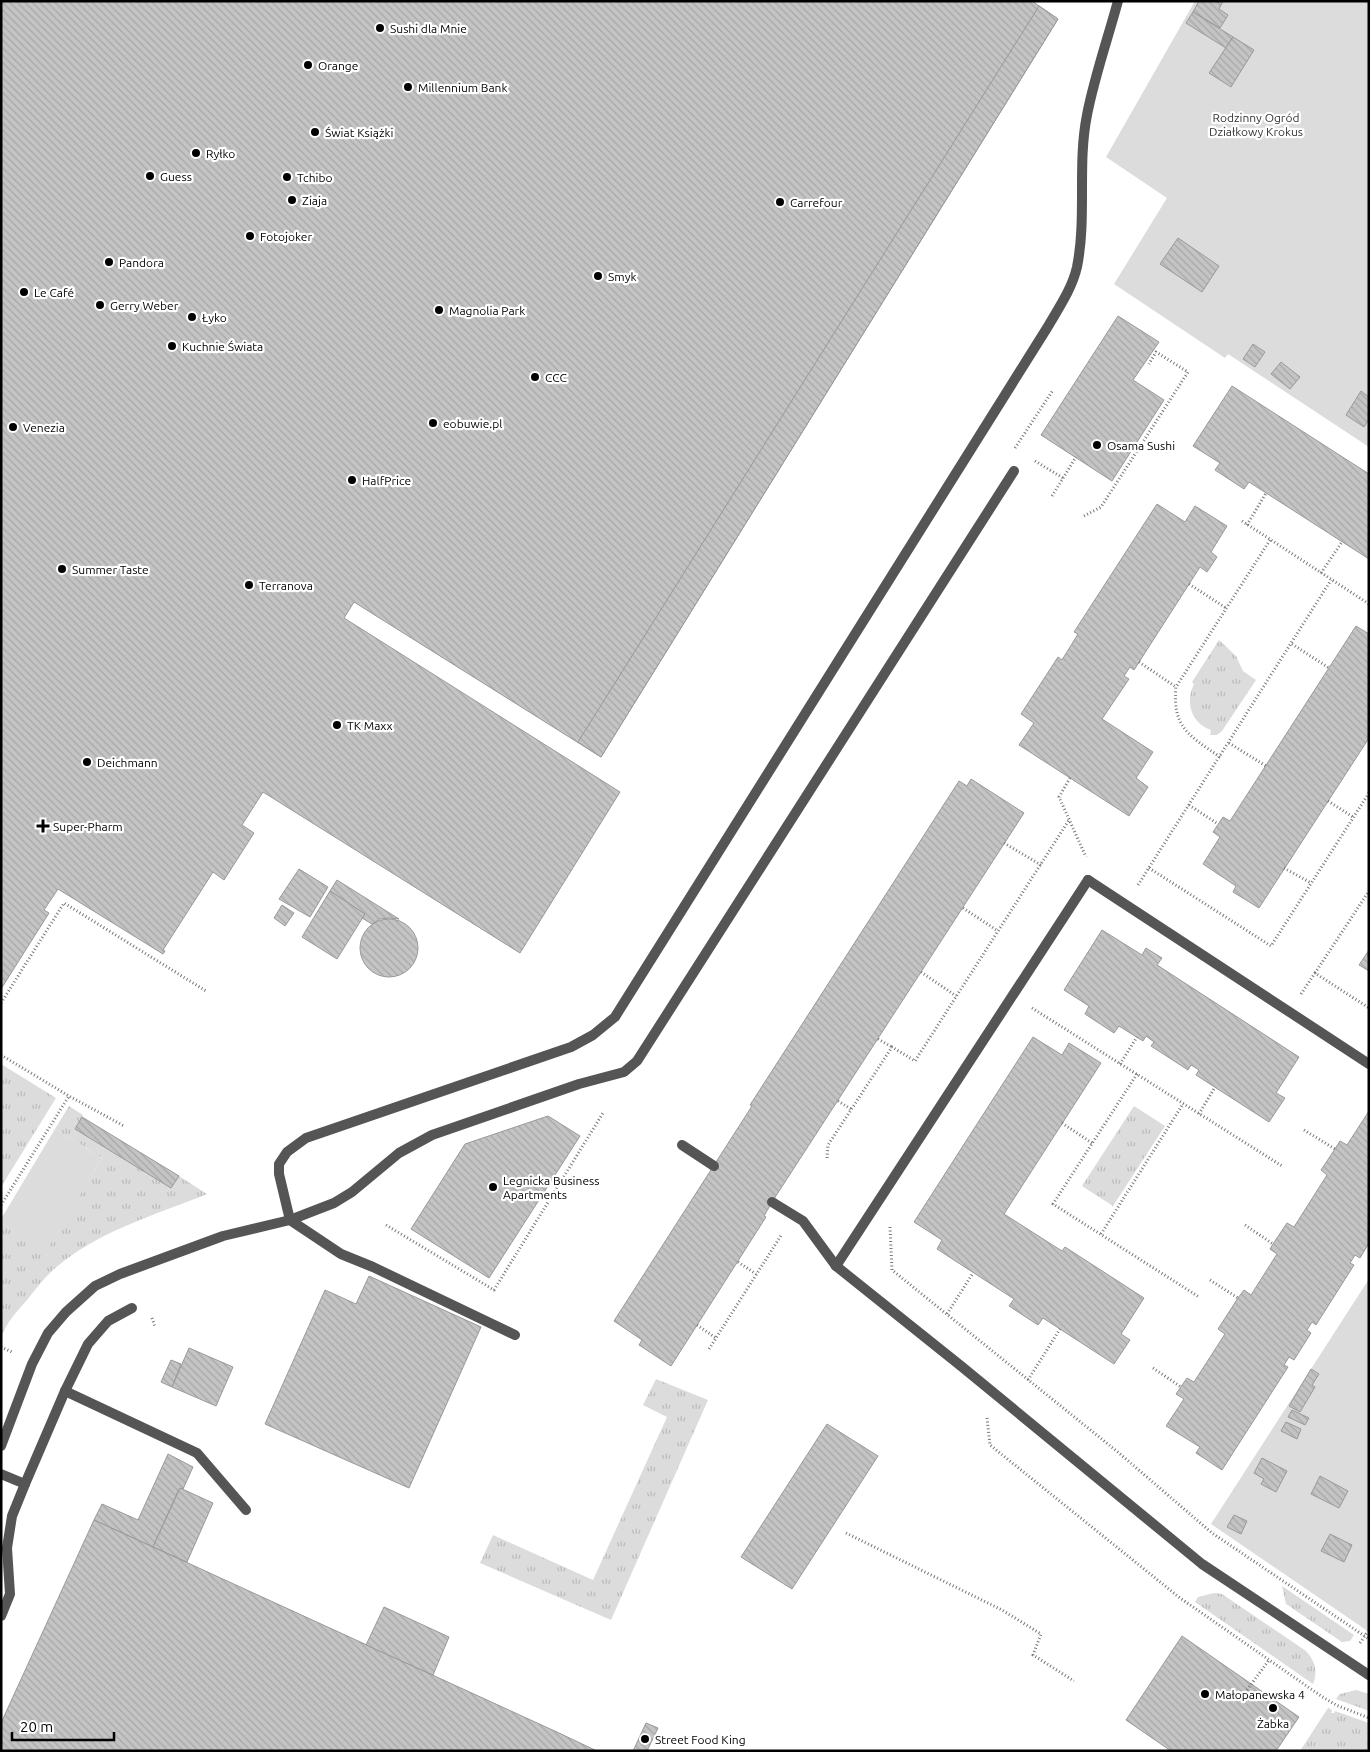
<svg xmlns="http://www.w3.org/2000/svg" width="1370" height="1752" font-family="Ubuntu,sans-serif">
<defs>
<pattern id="grass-tufts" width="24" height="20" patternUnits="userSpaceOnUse" patternTransform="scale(1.25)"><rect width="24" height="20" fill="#dcdcdc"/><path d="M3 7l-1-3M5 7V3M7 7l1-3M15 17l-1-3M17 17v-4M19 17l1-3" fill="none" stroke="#bbb"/></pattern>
<pattern id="building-back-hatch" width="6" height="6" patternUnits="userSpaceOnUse" patternTransform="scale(1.25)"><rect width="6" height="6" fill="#c4c4c4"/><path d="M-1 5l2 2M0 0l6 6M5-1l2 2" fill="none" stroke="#a7a7a7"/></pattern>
</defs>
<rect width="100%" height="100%" fill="#fff"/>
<!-- grass -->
<g fill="url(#grass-tufts)">
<path d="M1219,640L1236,656L1243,671L1256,680L1222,731L1217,735H1210L1211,730C1191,723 1185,702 1194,684L1192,682Z"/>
<polygon points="1,1064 56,1098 1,1187"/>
<path d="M69,1106L83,1115L75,1129L171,1188L179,1176L207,1194C155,1215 98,1231 54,1269C44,1278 35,1290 27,1300C17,1311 6,1323 1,1338V1223L46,1250L102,1158L55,1129Z"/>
<polygon points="1134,1106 1165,1126 1113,1206 1082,1186"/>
<polygon points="656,1379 708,1400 611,1620 480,1563 493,1535 593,1580 667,1417 643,1405"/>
<polygon points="1282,1586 1354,1635 1350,1641 1342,1642 1286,1604"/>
<path d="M1214,1593L1222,1594L1306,1651C1315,1661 1318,1671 1313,1684L1195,1602L1198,1597Z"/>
<polygon points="1356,1690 1369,1694 1369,1711 1336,1699 1340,1694"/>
<polygon points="1328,1708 1332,1710 1331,1713 1334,1713 1335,1711 1369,1723 1369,1751 1300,1751"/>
</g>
<!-- garden -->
<g fill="#dcdcdc">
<polygon points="1195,1 1369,1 1369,447 1228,354 1225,358 1114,284 1167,198 1106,157"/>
<polygon points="55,1129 102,1158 46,1251 1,1223 1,1219"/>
<polygon points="1369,1279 1369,1632 1211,1524"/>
</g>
<!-- building -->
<g fill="url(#building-back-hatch)" stroke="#999">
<polygon points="1,1 1032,1 1058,19 601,757 354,602 344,618 620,792 520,953 263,792 242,825 254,833 224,880 213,872 163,950 165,951 163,954 58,889 44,910 49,913 1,989"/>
<polygon points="1199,1 1223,1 1219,9 1228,15 1220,28 1193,12"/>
<polygon points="1039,6 1058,19 601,757 578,742"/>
<polygon points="1193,12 1233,37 1226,48 1186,23"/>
<polygon points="1233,37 1254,50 1231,87 1209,73"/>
<polygon points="1178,238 1219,266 1202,292 1160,264"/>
<polygon points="1118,316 1159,342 1133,380 1164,400 1112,481 1041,435"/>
<polygon points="1253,344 1265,352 1255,367 1243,359"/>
<polygon points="1281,362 1300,377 1290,389 1271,374"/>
<polygon points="1232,386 1369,474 1369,559 1249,482 1244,489 1215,470 1220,463 1193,446"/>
<polygon points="1361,391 1369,397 1369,419 1364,427 1346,415"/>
<polygon points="1157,504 1185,522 1195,506 1227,526 1211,552 1217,557 1207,572 1200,567 1134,670 1130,667 1124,676 1129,679 1102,719 1153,752 1136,778 1148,787 1129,816 1019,745 1034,723 1021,714 1058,657 1062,660 1078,634 1074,632"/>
<polygon points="1356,626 1369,634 1369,738 1259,908 1233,892 1236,886 1203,864 1220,837 1213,832 1223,817 1230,821"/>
<polygon points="971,779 1024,813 772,1202 764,1216 766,1217 671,1366 639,1345 642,1340 614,1321 752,1106 750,1105 959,781 967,786"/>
<polygon points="299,869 328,887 310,917 279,899"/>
<polygon points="337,880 399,919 390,918 380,919 372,924 362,918 365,914 330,891"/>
<polygon points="330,891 365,914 337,959 302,937"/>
<polygon points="282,905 294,913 285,926 274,918"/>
<circle cx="389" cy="948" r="29"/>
<polygon points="1102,930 1142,955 1146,948 1162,958 1157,965 1299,1057 1276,1093 1285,1098 1269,1122 1196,1075 1199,1070 1191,1065 1188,1070 1151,1046 1154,1042 1146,1036 1143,1041 1119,1026 1114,1033 1085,1014 1089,1006 1064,990"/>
<polygon points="1369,950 1369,971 1359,965"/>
<polygon points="1033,1037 1062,1055 1069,1043 1101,1063 1004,1214 1062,1251 1065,1247 1144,1298 1121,1334 1130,1340 1114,1364 1043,1318 1038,1325 1009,1306 1014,1299 937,1249 942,1240 914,1222"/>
<polygon points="1369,1111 1369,1243 1360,1258 1355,1255 1350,1263 1354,1265 1316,1325 1312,1322 1307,1330 1311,1333 1294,1360 1289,1357 1284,1365 1288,1367 1222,1470 1196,1453 1200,1447 1166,1426 1184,1399 1176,1394 1187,1378 1194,1382 1225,1334 1218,1329 1238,1298 1244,1290 1251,1295 1277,1254 1270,1249 1273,1244 1287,1223 1294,1227 1327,1175 1321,1170 1335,1149 1340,1141 1347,1145"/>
<polygon points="548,1116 580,1136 489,1278 411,1229 465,1144"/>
<polygon points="82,1117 179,1176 171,1188 75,1129"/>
<polygon points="369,1276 481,1327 409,1488 265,1424 325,1290 356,1304"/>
<polygon points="189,1348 233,1367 216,1406 172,1387"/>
<polygon points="171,1360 181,1364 172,1387 161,1382"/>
<polygon points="1311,1369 1319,1374 1312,1385 1315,1387 1300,1412 1289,1406"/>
<polygon points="1292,1410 1309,1418 1305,1425 1288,1417"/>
<polygon points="1286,1422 1301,1429 1297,1439 1281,1431"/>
<polygon points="827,1424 878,1456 792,1589 741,1557"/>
<polygon points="168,1454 193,1467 183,1489 180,1488 178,1491 153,1547 94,1520 102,1504 138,1520"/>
<polygon points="1262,1458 1287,1471 1276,1492 1261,1484 1264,1479 1254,1473"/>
<polygon points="1320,1476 1348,1491 1339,1508 1311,1494"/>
<polygon points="180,1488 213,1503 187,1562 153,1547"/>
<polygon points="1234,1515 1247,1521 1241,1534 1227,1527"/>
<polygon points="94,1520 559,1733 597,1751 1,1751 1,1723"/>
<polygon points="1330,1534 1352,1545 1344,1562 1321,1551"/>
<polygon points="384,1607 449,1637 433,1675 366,1645"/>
<polygon points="1182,1636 1299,1717 1276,1751 1171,1751 1126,1720"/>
<polygon points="646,1723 658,1728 647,1751 633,1751"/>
</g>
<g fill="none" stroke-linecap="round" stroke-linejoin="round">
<!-- path -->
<g stroke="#777" stroke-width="3" stroke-dasharray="1 2.5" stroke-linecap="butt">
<polyline points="1015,448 1053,390"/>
<polyline points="1035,461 1063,478"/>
<polyline points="1052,496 1076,457"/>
<polyline points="1084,516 1101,507 1188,372 1156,352 1149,364"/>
<polyline points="1242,521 1369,604"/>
<polyline points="1247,525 1266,493"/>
<polyline points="1321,573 1342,542"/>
<polyline points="1189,584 1226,608"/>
<polyline points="1292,644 1329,668"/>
<polyline points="1139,662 1176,687"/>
<polyline points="1229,743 1266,766"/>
<path d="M1220,757C1190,736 1172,728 1176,687L1270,540"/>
<polyline points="1070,778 1059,797 1086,857"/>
<polyline points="1328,801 1353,817"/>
<polyline points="1189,805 1218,824"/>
<polyline points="1004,843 1041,865"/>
<polyline points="1149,868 1271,946 1369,793"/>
<polyline points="1284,868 1311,883"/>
<polyline points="1138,885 1331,580"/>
<polyline points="963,908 998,931"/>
<polyline points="921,972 956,996"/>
<polyline points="1315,973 1369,891"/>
<polyline points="1301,994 1315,973 1369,1008"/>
<polyline points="1,1003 64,903 206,991"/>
<polyline points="1032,1008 1282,1166"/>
<polyline points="878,1039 892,1047"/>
<polyline points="1,1055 69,1096"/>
<polyline points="1120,1064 1137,1037"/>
<polyline points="1137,1074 1053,1204 1199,1297"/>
<polyline points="838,1101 851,1109"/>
<polyline points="1199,1114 1215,1087"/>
<polyline points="1062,1123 1092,1143"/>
<polyline points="1304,1130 1335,1149"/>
<polyline points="827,1158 828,1145 892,1047 915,1061 1069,820"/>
<polyline points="1,1205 69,1096 124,1126"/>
<polyline points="386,1225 494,1290 603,1113"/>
<polyline points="1245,1225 1273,1244"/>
<polyline points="890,1227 892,1270 1119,1453 1212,1533 1369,1639"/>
<polyline points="1101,1234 1183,1104"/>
<polyline points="738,1262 756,1274"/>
<polyline points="1210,1280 1238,1298"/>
<polyline points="947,1314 973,1273"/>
<polyline points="152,1318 155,1327"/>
<polyline points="697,1325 716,1338"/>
<polyline points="1,1347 12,1352"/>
<polyline points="709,1349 782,1234"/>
<polyline points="1153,1368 1181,1387"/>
<polyline points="1028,1380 1060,1329"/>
<polyline points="987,1418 990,1445 1180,1598 1321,1696 1336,1705 1369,1718"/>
<polyline points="846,1533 1002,1610 1041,1634 1033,1655 1074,1681"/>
<polyline points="1360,1643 1368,1631"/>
<polyline points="1247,1690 1269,1660"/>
</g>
<!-- service -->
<g stroke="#555" stroke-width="10">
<polyline points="1088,880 1369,1064"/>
<polyline points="682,1145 714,1166"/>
<polyline points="772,1202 803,1221 836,1266"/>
<polyline points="290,1220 334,1203 352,1192 399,1153 432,1135 579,1084 624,1072 637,1061 1014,471"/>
<polyline points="290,1220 341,1254 373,1267 515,1335"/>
<polyline points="65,1391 88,1344 108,1321 132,1308"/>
<polyline points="1,1474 25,1484 65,1391 197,1453 246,1510"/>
<polyline points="1,1616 10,1594 7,1548 12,1516 25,1484"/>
</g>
<!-- minor -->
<g stroke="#555" stroke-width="10">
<polyline points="1088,880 836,1266 961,1366 1202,1564 1369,1675"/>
<path d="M1,1446L32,1364L48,1333L66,1312L95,1286L120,1274L223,1236L290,1220L279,1174V1164L287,1152L306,1138L571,1047L593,1035L615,1017L1047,328C1058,309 1072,289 1077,267C1087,217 1077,165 1087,115C1094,78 1108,38 1118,1"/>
</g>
</g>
<!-- markers -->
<g fill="#000" stroke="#fff" stroke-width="2">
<circle cx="380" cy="28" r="5"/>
<circle cx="308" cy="65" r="5"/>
<circle cx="408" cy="87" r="5"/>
<circle cx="315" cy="132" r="5"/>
<circle cx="196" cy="153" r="5"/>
<circle cx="150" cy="176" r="5"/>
<circle cx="287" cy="177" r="5"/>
<circle cx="292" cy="200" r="5"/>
<circle cx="780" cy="202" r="5"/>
<circle cx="250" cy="236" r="5"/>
<circle cx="109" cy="262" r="5"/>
<circle cx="598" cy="276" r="5"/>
<circle cx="24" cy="292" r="5"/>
<circle cx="100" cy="305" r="5"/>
<circle cx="439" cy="310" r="5"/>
<circle cx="192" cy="317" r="5"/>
<circle cx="172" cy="346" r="5"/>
<circle cx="535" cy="377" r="5"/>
<circle cx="433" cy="423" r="5"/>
<circle cx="13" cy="427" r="5"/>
<circle cx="1097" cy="445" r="5"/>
<circle cx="352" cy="480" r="5"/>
<circle cx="62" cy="569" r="5"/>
<circle cx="249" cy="585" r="5"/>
<circle cx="337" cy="725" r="5"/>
<circle cx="87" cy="762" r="5"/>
<path d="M40.5 818.5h5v5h5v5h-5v5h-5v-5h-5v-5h5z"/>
<circle cx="493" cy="1187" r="5"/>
<circle cx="1205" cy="1694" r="5"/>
<circle cx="1273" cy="1708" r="5"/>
<circle cx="645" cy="1739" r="5"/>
</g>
<g text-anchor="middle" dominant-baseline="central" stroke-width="4.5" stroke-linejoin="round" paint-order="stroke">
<!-- poi labels -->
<g font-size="12" fill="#000" stroke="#fff" text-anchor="start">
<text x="390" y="28">Sushi dla Mnie</text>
<text x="318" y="65">Orange</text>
<text x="418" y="87">Millennium Bank</text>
<text x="325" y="132">Świat Książki</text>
<text x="206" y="153">Ryłko</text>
<text x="160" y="176">Guess</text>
<text x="297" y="177">Tchibo</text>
<text x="302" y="200">Ziaja</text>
<text x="790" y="202">Carrefour</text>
<text x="260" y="236">Fotojoker</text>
<text x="119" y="262">Pandora</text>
<text x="608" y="276">Smyk</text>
<text x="34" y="292">Le Café</text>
<text x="110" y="305">Gerry Weber</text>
<text x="449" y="310">Magnolia Park</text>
<text x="202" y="317">Łyko</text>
<text x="182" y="346">Kuchnie Świata</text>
<text x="545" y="377">CCC</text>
<text x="443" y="423">eobuwie.pl</text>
<text x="23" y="427">Venezia</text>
<text x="1107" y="445">Osama Sushi</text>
<text x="362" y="480">HalfPrice</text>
<text x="72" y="569">Summer Taste</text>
<text x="259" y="585">Terranova</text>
<text x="347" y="725">TK Maxx</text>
<text x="97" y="762">Deichmann</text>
<text x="53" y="826">Super-Pharm</text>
<text x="503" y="1180">Legnicka Business<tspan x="503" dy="14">Apartments</tspan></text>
<text x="1215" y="1694">Małopanewska 4</text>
<text x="1273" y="1723" text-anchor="middle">Żabka</text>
<text x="655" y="1739">Street Food King</text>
</g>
<!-- park labels -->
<g font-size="12" fill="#333" stroke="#fff">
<text x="1256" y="117">Rodzinny Ogród<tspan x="1256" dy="14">Działkowy Krokus</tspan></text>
</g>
</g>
<!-- border -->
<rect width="1370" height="1752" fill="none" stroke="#000000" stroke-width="5"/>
<!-- scale -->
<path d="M12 1732v8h102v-8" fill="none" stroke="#000000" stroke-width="2.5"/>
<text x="20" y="1732" font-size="15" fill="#000000" stroke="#ffffff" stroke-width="4" paint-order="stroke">20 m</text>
</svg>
